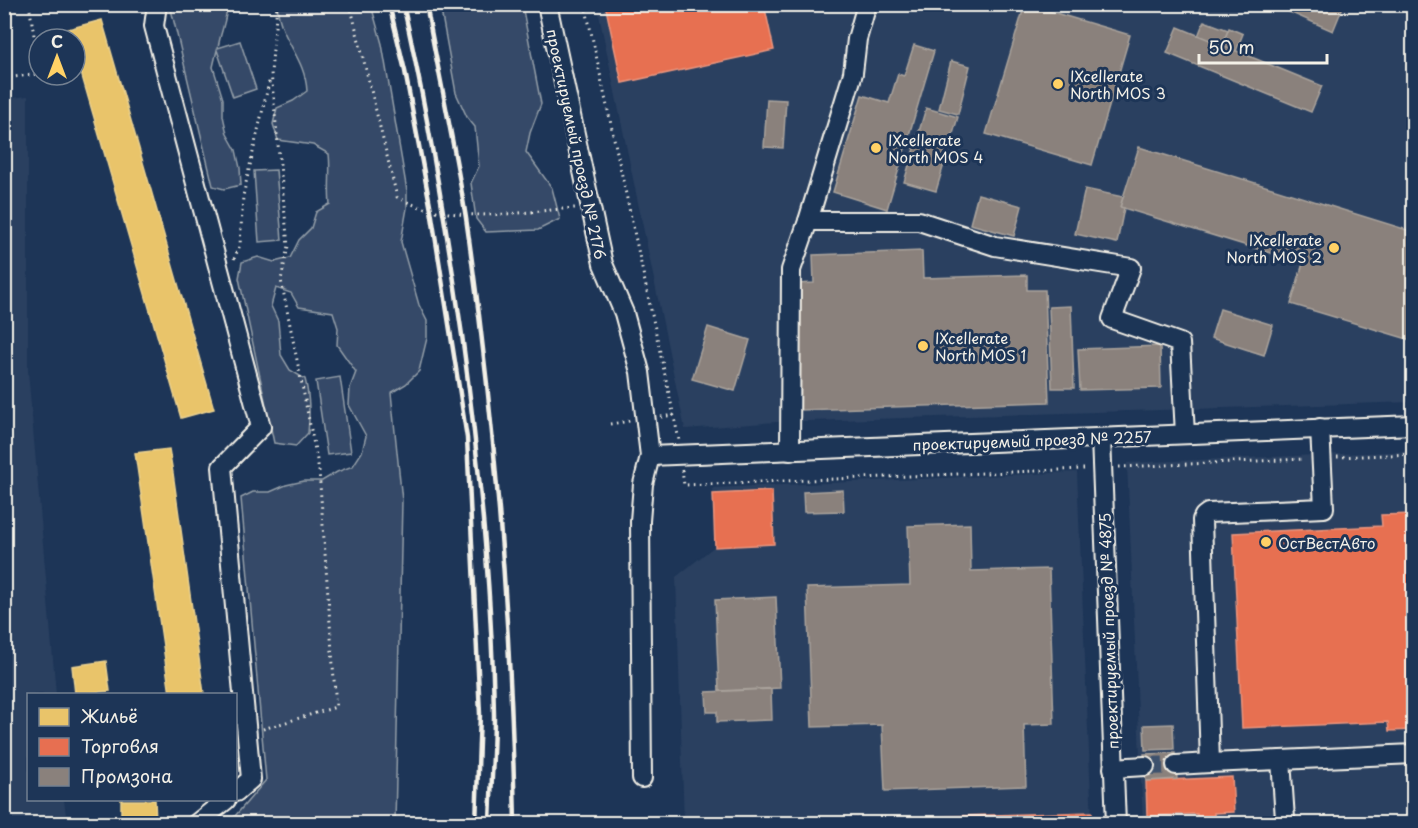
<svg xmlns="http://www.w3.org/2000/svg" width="1418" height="828" font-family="'Playpen Sans',sans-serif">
<rect width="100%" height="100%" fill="#1d3557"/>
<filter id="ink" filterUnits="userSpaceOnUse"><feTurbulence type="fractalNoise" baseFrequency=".0167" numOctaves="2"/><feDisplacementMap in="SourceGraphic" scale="12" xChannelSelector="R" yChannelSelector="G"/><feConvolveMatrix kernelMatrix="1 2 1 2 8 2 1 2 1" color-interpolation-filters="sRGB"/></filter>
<g filter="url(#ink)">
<!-- built -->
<g fill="#2a4060">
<polygon points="597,5 1413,5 1413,402 776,422 685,429"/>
<polygon points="28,96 28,371 56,694 28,694 28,800 64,800 67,823 5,823 4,99"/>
<polygon points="1413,451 1413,823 1143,823 1127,463"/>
<polygon points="1077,472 1092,823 684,823 676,577 715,546 713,488"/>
</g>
<!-- green -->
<g fill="#354a67" stroke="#949ea8" stroke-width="1.5">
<path d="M170,5H227C227,20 220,33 218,48L240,41L256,89L233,97L217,50L213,67L223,99V116L227,134L236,150L240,168L241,185L224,189L213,186Z"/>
<path d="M277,5H371L382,44L407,191V208L401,242L419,305L427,321V338L419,371L406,384L391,393L402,501L395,823H229L266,780L241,498L253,492H270L286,485L304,481H322L337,472L353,466L362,452L366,436L349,405L350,388L356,372L337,345L338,328L333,312L299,307L291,293L276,288L271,306L278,321L281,355L290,370L305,379C310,398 310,414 308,433L296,446L274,443L239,278L242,262L258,257L274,262L290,258L299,240L311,228L316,212L330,204C328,187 331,171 329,154L313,145L278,140L273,124L277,108L293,101L307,91C305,56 280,41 277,5Z"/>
<polygon points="440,5 522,5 541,104 530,133 526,152 552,188 560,219 538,230 486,232 476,219 471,183 479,166 475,127 467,117 456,93"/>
<polygon points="276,170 282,240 259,242 254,171"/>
<polygon points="340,377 351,452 327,455 316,381"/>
</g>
<!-- homes -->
<g fill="#e9c46a" stroke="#ecd290" stroke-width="1.5">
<polygon points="102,20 214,409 181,418 75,52 75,39 71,39 68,29"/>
<polygon points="169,449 173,473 204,694 170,694 135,453"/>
<polygon points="106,661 110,691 75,694 72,666"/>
<polygon points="121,800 155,800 156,824 121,824"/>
</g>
<!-- shops -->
<g fill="#e76f51" stroke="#eb967e" stroke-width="1.5">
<polygon points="605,4 764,4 774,50 622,83"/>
<polygon points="772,491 774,544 715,547 713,494"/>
<polygon points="1414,514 1414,730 1389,731 1388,722 1242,728 1233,533 1382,526 1381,515"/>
<polygon points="1232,777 1234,812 1214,813 1214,824 1197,824 1197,814 1147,816 1146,781"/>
<polygon points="1092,812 1092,824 703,824"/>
</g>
<!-- industry -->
<g fill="#8a817c" stroke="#aaa39c" stroke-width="1.5">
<polygon points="1025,4 1130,35 1092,165 986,134"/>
<polygon points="1271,4 1344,4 1333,31"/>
<polygon points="1204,21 1228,30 1222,46 1198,36"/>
<polygon points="1178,27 1322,86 1311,112 1167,53"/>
<polygon points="1229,28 1243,34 1236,51 1222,46"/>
<polygon points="914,45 934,51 887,209 833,192 862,95 889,103 898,74 904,76"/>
<polygon points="951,61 970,66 958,114 939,109"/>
<polygon points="767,99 786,100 783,148 764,147"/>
<polygon points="926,108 958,117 936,191 904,182"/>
<polygon points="1139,147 1414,232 1414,341 1291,304 1303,263 1120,207"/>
<polygon points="1085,189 1123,197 1120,207 1124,208 1117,243 1075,234"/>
<polygon points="978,194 1022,206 1014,236 970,224"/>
<polygon points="922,251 923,278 1027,275 1027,290 1045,290 1049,402 800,410 796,284 814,283 813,255"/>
<polygon points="1071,306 1074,388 1052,388 1049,307"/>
<polygon points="1220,309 1273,325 1264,355 1211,338"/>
<polygon points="708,327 750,340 735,391 692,379"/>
<polygon points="1160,346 1161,388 1080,390 1078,349"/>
<polygon points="843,490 844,511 804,512 803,492"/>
<polygon points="970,524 971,571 1049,569 1054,724 1024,725 1026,786 885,791 882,725 812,727 807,588 910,585 908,526"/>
<polygon points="776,597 780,688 719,691 715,600"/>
<polygon points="771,689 772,720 717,722 717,712 707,712 706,692"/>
<polygon points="1173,724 1174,749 1145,750 1144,725"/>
<polygon points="1175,753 1177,779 1146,781 1144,754"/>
</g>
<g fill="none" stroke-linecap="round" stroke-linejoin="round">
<!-- minor-tunnel -->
<polyline stroke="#3d516d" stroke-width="18" stroke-dasharray="18 9" stroke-linecap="butt" points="1145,766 1176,765"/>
<defs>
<g id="minor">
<polyline points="157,4 154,26 261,427 222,467 251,779 236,792"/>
<polyline points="547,4 603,264 624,313 640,372 650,456 643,484 640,521 642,778"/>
<polyline points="808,221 919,221 995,246 1131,268 1112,319 1180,343 1185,434"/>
<polyline points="1101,438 1116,824"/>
<polyline points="790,451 791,270 808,221 853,73 857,39 867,4"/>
<polyline points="650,456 1414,425"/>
<polyline points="1281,760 1285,819 1283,824"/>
<polyline points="1210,763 1414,754"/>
<polyline points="1176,765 1210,763 1202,520 1204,516 1208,513 1324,508 1320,428"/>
<polyline points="1113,768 1145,766"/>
<polyline points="196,824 226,800"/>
</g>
</defs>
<!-- minor casing -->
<use href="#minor" stroke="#f4f1e8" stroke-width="22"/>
<!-- path -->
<g stroke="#f4f1e8" stroke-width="3" stroke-dasharray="1.5 4.5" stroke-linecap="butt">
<polyline points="29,4 39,67"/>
<path d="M350,4L397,197C450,226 517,212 575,208"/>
<polyline points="585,4 679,440"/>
<polyline points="4,78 39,74"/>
<polyline points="234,259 240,245 243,196 270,78"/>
<polyline points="661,417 674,415"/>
<polyline points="610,424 630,421"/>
<polyline points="1337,457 1414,454"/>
<polyline points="1119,467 1304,459"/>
<polyline points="682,470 684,485 1085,469"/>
<polyline points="263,729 336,707 319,470 281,280 288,246 271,73 277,4"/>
</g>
<!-- minor -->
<use href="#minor" stroke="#1d3557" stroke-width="18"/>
<!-- rail -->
<g stroke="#f4f1e8" stroke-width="4.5">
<polyline points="389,4 405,71 431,210 467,438 480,714 476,824"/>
<path d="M403,4C428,114 446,224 462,335C479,461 492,587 494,715C494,751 491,787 490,824"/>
<path d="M426,4C439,76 455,147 466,218C495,419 511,621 515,824"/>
</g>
</g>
</g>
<!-- markers -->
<g fill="#ffd166" stroke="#1d3557" stroke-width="2">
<circle cx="1058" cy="84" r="6"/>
<circle cx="876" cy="148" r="6"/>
<circle cx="1334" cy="248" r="6"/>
<circle cx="923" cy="346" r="6"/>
<circle cx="1266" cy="542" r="6"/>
</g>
<g text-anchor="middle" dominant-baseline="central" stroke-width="6" stroke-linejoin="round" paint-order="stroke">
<!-- poi labels -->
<g font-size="15" fill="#f4f1e8" stroke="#1d3557" text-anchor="start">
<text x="1070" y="75">IXcellerate<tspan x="1070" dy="17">North MOS 3</tspan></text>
<text x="888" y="139">IXcellerate<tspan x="888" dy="17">North MOS 4</tspan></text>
<text x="1322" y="239" text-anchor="end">IXcellerate<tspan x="1322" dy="17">North MOS 2</tspan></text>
<text x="935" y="337">IXcellerate<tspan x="935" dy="17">North MOS 1</tspan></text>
<text x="1278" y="542">ОстВестАвто</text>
</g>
<!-- street labels -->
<g font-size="15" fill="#f4f1e8" stroke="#1d3557">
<text transform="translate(577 144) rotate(78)">проектируемый проезд № 2176</text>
<text transform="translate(1032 440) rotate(-2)">проектируемый проезд № 2257</text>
<text transform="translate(1108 631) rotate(-92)">проектируемый проезд № 4875</text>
</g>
</g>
<!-- margin -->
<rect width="1418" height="828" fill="none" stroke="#1d3557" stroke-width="24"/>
<rect x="12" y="12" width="1394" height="804" fill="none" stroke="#f4f1e8" stroke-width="2" filter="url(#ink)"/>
<!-- legend -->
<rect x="27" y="693" width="210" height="108" fill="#1d3557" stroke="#738091" stroke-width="1.5"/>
<rect x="39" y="708" width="30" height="18" fill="#e9c46a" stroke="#738091" stroke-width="1.5"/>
<text x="81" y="723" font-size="18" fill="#f4f1e8">Жильё</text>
<rect x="39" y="738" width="30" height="18" fill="#e76f51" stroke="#738091" stroke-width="1.5"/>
<text x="81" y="753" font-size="18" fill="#f4f1e8">Торговля</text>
<rect x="39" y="768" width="30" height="18" fill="#8a817c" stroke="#738091" stroke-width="1.5"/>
<text x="81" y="783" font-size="18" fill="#f4f1e8">Промзона</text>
<!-- north arrow -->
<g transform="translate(57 57)"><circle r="28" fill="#1d3557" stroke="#738091" stroke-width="1.5"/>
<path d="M0-4.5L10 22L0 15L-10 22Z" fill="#ffd166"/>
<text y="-9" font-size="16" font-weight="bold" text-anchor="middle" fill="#f4f1e8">С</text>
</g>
<!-- scale -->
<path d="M1199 54v9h128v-9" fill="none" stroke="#f4f1e8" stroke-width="3"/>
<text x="1208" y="54" font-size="18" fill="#f4f1e8" stroke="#1d3557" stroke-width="4.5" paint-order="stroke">50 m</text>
</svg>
